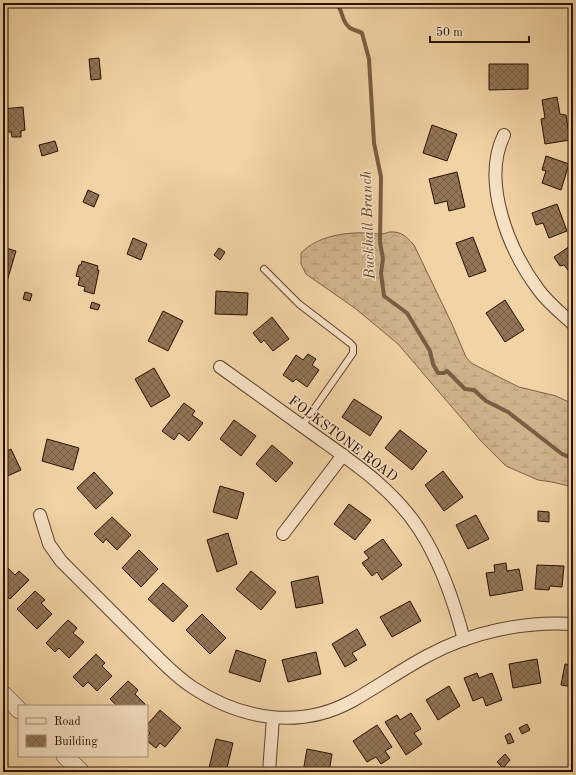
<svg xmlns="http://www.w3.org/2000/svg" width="576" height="775" font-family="'Old Standard TT',serif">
<defs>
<pattern id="wetland-marsh" width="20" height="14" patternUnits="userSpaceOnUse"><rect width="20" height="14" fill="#d0b28a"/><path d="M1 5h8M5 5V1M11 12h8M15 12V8" fill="none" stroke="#b39875"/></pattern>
<pattern id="building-cross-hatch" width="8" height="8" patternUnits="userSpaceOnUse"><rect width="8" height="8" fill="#927556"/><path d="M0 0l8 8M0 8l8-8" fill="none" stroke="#775f45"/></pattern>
</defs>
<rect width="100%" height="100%" fill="#f2d3a6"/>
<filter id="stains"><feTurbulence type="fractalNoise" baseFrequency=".005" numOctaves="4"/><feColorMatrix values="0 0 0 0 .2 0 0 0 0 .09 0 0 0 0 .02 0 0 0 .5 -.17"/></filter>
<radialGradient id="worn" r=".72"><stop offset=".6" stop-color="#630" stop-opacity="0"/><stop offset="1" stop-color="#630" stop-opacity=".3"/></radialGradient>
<!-- wetland -->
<path fill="url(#wetland-marsh)" stroke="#7d6145" d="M389,232C401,231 406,236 414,245L452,324L466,357L471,363L519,387L556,396L573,404V487L552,482L538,480L506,466L481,441L398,344L356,309L306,274L301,264V253C318,236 344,232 368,233C378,233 379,236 389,232Z"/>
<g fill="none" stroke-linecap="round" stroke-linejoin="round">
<!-- stream -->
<path stroke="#795d42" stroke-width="4" d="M335,3C344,9 340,21 350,28C353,30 358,31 362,33L369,59L374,143L381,177L380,242L383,259L381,273L384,296L407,313L430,351L433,364L438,373H444L447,371L465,389L474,390L486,401L508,412L562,454L569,457L573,455"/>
</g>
<!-- building -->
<g fill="url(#building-cross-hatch)" stroke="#2a1000">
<polygon points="99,58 101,79 91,80 89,59"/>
<polygon points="489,64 528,64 528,89 489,90"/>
<polygon points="557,97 560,114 566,115 570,140 545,144 541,119 545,118 542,100"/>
<polygon points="23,107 25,130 21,131 21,137 12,137 11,132 5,132 5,129 3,129 3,109"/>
<polygon points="432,125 457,134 447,161 423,153"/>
<polygon points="55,141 58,151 42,156 39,145"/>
<polygon points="546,156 569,164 561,190 542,183 546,171 542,170"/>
<polygon points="457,172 465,207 449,211 447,201 435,204 429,179"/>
<polygon points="88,190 99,195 94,207 83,202"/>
<polygon points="557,204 567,231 549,238 543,223 536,225 532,213"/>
<polygon points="473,237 486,271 469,277 456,243"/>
<polygon points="133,238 147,244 141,260 127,254"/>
<polygon points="573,244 573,274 572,275 564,265 560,266 554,257"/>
<polygon points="3,247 16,251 6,285 3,284"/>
<polygon points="219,248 225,252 220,260 214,255"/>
<polygon points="82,261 98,266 97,270 99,270 94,294 84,291 85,287 78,285 80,277 76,276 79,265 81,265"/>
<polygon points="216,291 248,293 247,315 215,314"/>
<polygon points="25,292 32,294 30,301 23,299"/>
<polygon points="505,300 524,330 505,342 486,313"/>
<polygon points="92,302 100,305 98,310 90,308"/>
<polygon points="163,311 183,321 168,351 148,341"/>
<polygon points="272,317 289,339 273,351 264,340 261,343 253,333"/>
<polygon points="308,354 316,359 312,365 319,370 307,387 296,379 293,382 283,375 296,355 303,360"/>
<polygon points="154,368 170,396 151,407 135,379"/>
<polygon points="354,399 382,417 370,436 342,417"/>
<polygon points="184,403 195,411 192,415 203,423 189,441 179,433 174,440 162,431"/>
<polygon points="234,420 256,436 241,456 220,439"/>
<polygon points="400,430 427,451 412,470 385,448"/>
<polygon points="47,439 79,448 73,470 42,461"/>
<polygon points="272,445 293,463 276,482 256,464"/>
<polygon points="11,449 21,470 3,478 3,453"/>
<polygon points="443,471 463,497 444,511 425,485"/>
<polygon points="94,472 113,493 96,509 77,488"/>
<polygon points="220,486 244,493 237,519 213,512"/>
<polygon points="349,504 371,520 355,540 334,524"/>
<polygon points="538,511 549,512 549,522 538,521"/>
<polygon points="476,515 489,539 468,549 456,525"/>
<polygon points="112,517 131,535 117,550 106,539 103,543 94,534"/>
<polygon points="228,533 237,564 217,572 207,540"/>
<polygon points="383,539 402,565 382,580 377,572 372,576 362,563 369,558 364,552"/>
<polygon points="139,550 158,569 141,587 122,568"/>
<polygon points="506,563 507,571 519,569 523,590 490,596 486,573 495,572 494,565"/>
<polygon points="4,564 15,575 19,571 29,580 10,599 3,593"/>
<polygon points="537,565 564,566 562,587 550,586 549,590 535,589"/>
<polygon points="251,571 276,592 261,610 236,589"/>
<polygon points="318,576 323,603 296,608 291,582"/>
<polygon points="163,583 188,606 173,622 148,599"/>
<polygon points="35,591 45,600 41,603 52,614 37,629 17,609"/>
<polygon points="410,601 421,621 392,637 380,617"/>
<polygon points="202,614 226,638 210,654 186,630"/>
<polygon points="68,620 77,628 73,633 84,642 69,658 59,648 55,652 46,643"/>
<polygon points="357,629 366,645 352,653 357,660 345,667 332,644"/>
<polygon points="236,650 266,660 260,682 229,672"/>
<polygon points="316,652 321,674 288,682 282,660"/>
<polygon points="96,654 105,663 102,666 112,676 97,691 88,682 83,687 73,677"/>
<polygon points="537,659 541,683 513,688 509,664"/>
<polygon points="565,664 573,665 573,687 561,685"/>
<polygon points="477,673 479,678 492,673 502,700 486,706 483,697 473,701 464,678"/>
<polygon points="128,681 138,690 135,694 145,704 143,706 117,706 110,699"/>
<polygon points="449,686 460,706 438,720 426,700"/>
<polygon points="160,710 181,728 165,747 160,743 156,748 147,741 147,737 150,733 147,730 147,725"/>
<polygon points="411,713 421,729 414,733 422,744 406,755 385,722 397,715 400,720"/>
<polygon points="527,724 530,730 522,734 519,728"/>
<polygon points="377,725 392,747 385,751 390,758 381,764 376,757 367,762 353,741"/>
<polygon points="510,733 514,742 508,744 505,736"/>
<polygon points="216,739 233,743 226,772 208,772"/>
<polygon points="307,749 332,754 329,772 303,772"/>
<polygon points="505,754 510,760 503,768 497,762"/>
</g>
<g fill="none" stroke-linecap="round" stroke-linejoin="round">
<defs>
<polyline id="lane" points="264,269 299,304 350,343 353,346 353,353 302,426"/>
<g id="street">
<path d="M504,135C481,182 509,250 538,289C548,303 561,313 573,324"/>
<path d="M220,367C252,390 284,413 316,436C354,463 393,489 419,529C441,563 454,601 464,640"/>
<path d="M40,515L49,544L61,561C87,587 114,614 140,640C157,656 172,674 192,687C240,719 299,730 352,701C377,687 401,670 427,656C471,632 524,621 573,624"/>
<polyline points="283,534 343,455"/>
<polyline points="269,772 273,718"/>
</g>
<g id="secondary">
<polyline points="3,694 19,710"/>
<polyline points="65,756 81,772"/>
</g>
</defs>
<!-- lane casing -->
<use href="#lane" stroke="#5c412a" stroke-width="8"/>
<!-- street casing -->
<use href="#street" stroke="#5c412a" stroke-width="14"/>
<!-- secondary casing -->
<use href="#secondary" stroke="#2a1000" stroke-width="18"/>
<!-- lane -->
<use href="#lane" stroke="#f7e2c5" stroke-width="6"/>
<!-- street -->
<use href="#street" stroke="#f7e2c5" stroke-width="12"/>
<!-- secondary -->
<use href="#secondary" stroke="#f7e2c5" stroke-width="17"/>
</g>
<g text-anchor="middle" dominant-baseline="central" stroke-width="3" stroke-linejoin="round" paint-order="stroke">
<!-- street labels -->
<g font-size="14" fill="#2a1000" stroke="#f7e2c5">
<text transform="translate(343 439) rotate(37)">FOLKSTONE ROAD</text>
</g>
<!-- water labels -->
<g font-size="15" font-style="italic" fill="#5f442c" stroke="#f7e2c5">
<text transform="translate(369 225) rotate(-92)">Buckhall Branch</text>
</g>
</g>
<!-- margin -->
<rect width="576" height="775" fill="none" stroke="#f2d3a6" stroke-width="16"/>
<rect x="4" y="4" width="568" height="767" fill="none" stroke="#2a1000" stroke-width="2"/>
<rect x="8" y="8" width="560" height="759" fill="none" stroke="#2a1000"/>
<!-- legend -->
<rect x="18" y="705" width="130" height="52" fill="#f7e2c5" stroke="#a58e76"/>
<rect x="26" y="718" width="20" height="6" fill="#f7e2c5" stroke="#a58e76"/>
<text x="54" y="725" font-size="12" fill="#2a1000">Road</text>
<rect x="26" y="735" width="20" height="12" fill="url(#building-cross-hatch)" stroke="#a58e76"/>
<text x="54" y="745" font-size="12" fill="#2a1000">Building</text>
<!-- scale -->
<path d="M430 36v6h99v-6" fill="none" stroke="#2a1000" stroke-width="2"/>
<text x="436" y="36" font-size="12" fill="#2a1000" stroke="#f7e2c5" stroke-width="3" paint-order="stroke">50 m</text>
<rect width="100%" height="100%" filter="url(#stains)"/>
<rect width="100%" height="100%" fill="url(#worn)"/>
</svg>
